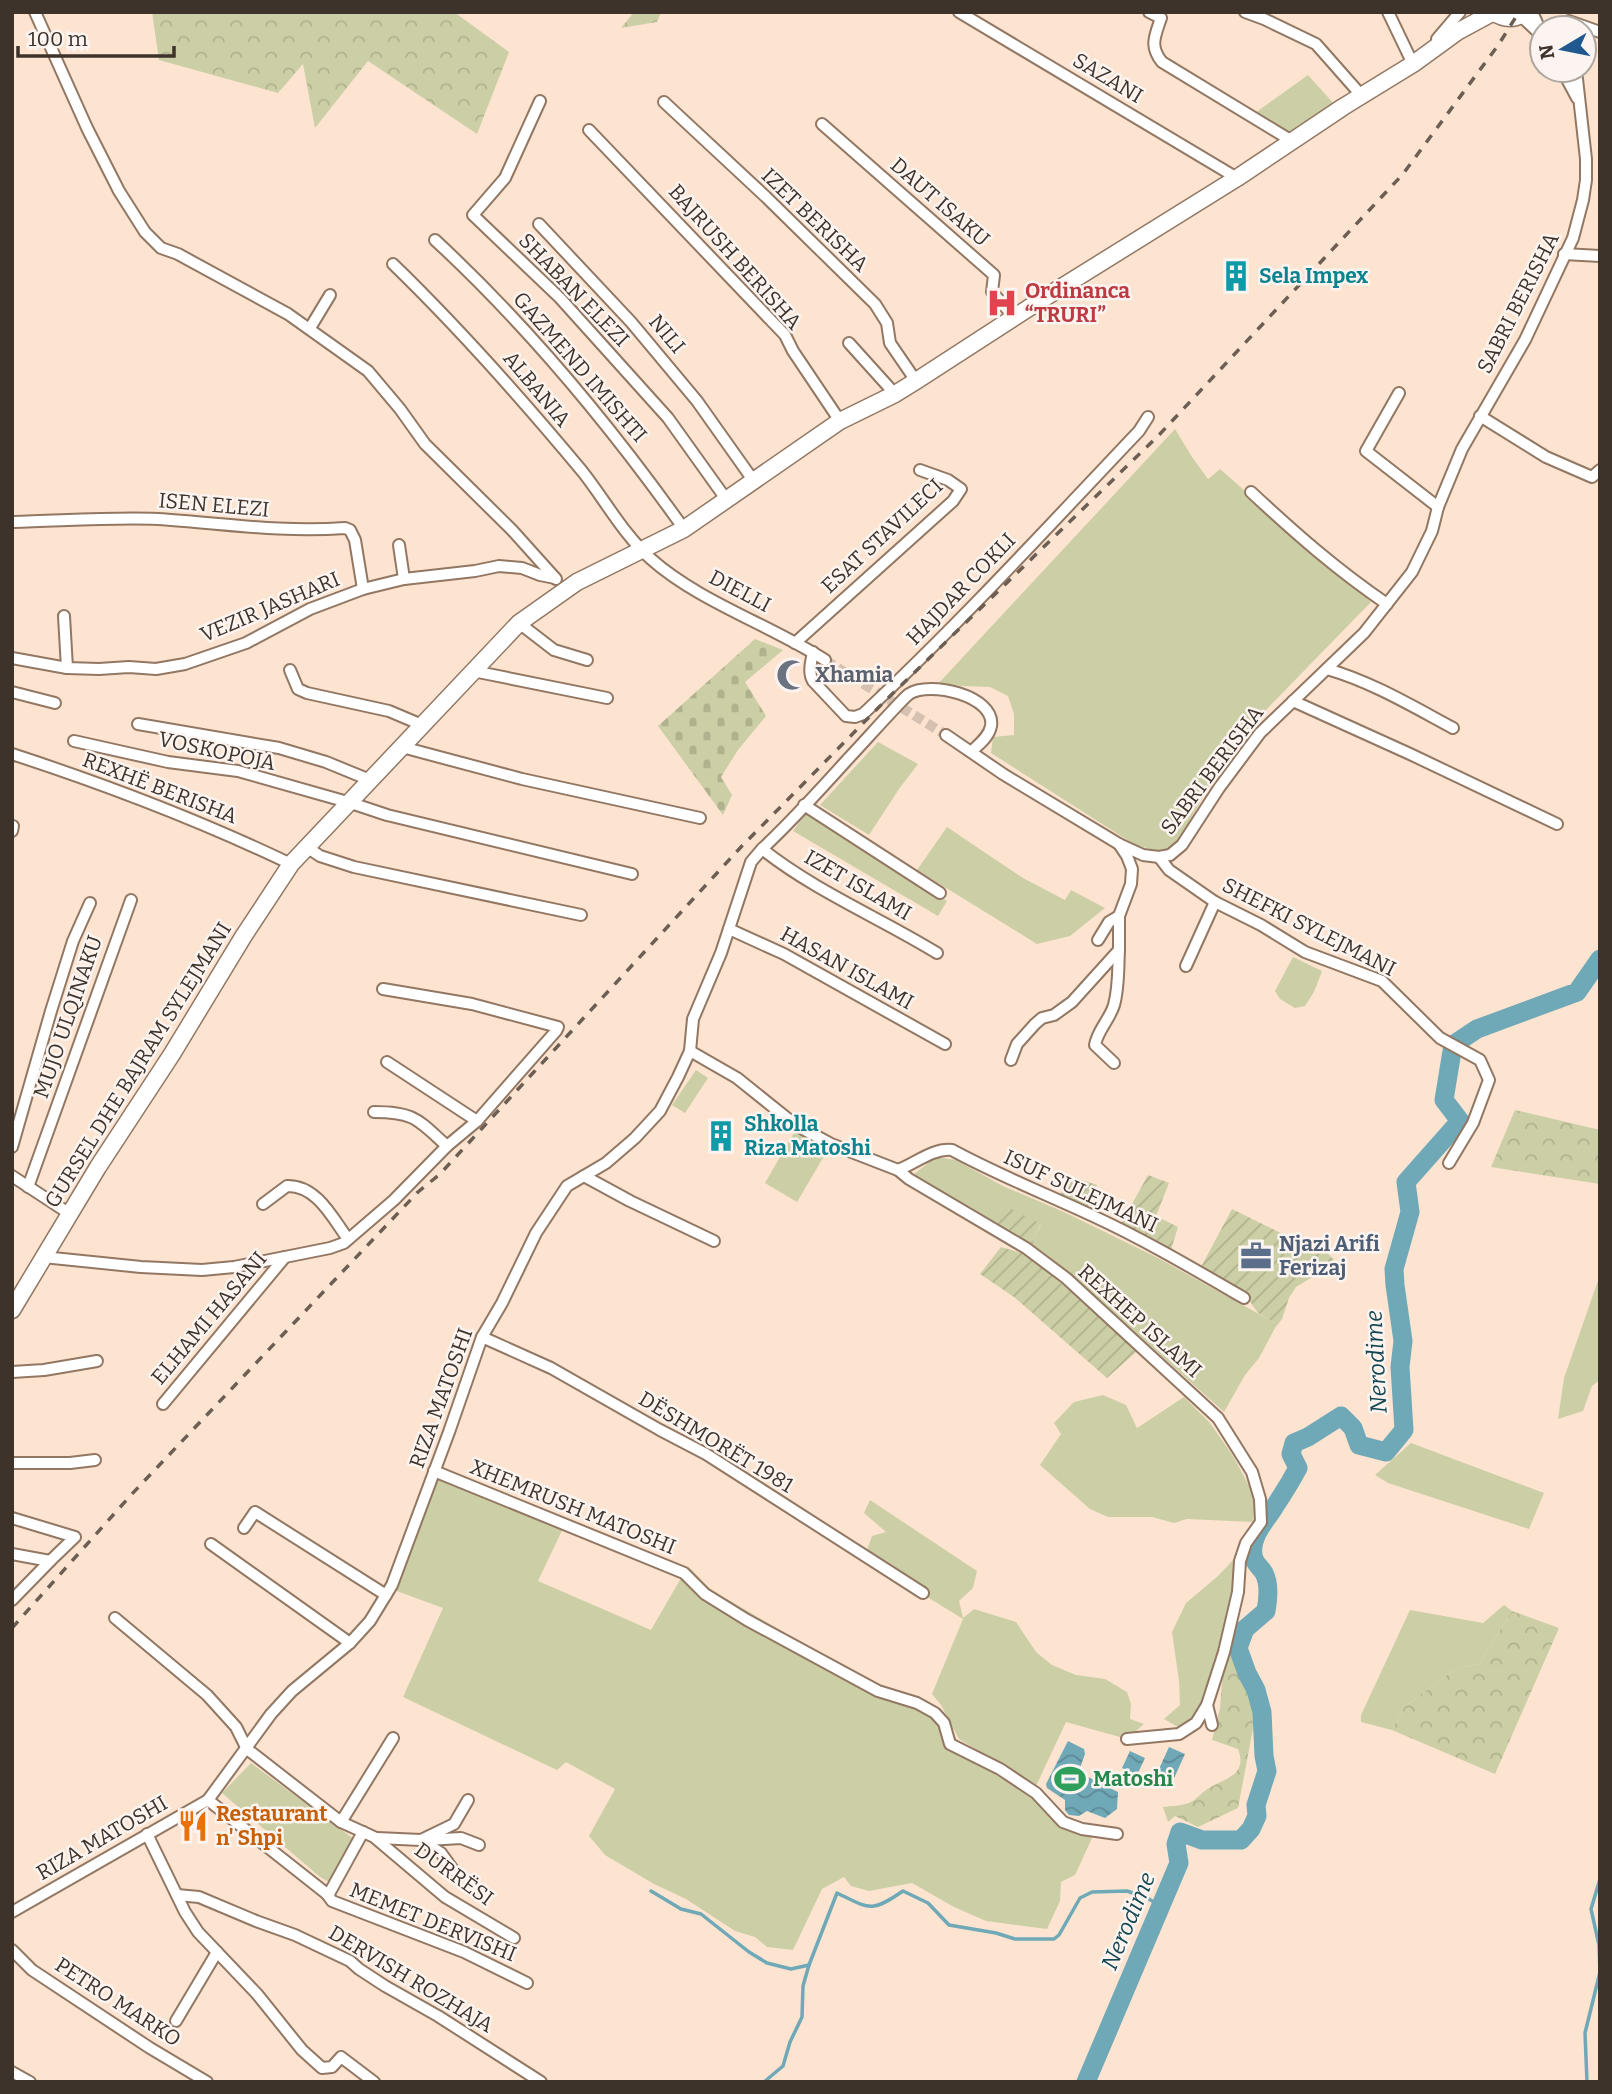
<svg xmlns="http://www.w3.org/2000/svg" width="1612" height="2094" font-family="Bitter,serif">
<defs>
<pattern id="forest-crowns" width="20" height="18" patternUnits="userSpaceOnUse" patternTransform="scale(1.75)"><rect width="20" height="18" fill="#cccfa5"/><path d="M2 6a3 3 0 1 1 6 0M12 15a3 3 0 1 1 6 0" fill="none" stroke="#b0b28e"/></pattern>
<pattern id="cemetery-stones" width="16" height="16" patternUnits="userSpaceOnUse" patternTransform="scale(1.75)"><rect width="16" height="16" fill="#cccfa5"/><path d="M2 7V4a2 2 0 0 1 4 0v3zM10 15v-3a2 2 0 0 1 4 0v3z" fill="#b0b28e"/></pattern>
<pattern id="garden-furrows" width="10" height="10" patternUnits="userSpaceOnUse" patternTransform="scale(1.75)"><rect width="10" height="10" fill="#cccfa5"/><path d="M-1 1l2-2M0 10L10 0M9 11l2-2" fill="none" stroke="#b0b28e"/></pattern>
<pattern id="water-waves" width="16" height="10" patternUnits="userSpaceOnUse" patternTransform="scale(1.75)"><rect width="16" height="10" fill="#6fa8b7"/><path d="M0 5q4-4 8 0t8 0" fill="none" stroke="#5d8995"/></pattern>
</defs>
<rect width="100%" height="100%" fill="#fce4d1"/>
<!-- grass -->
<g fill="#cccfa5">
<polygon points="1308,75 1335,105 1295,135 1255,113"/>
<polygon points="1175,429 1192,457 1208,479 1220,469 1371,602 1259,717 1220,767 1181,836 1166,853 1135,845 991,753 993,737 1014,735 1014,714 1008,696 990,687 937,685"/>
<polygon points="878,742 918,764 899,789 869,835 820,805"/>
<polygon points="807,812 947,901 938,916 793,831"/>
<polygon points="947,827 1023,878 1065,900 1071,890 1105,908 1070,936 1037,944 917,870"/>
<polygon points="1293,957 1322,971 1314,992 1305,1006 1295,1008 1280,999 1275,991"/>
<polygon points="696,1070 708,1078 685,1113 672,1105"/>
<polygon points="795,1131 827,1151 797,1202 765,1183"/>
<polygon points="936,1157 956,1160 1003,1186 1064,1212 1158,1258 1275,1323 1275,1328 1259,1358 1245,1375 1224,1412 1091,1293 1035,1251 1033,1239 1041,1225 987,1222 910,1177"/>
<polygon points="1600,1275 1600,1380 1592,1386 1583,1411 1558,1419 1564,1378"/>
<polygon points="1103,1395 1126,1405 1137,1428 1184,1397 1210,1423 1233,1456 1255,1497 1253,1522 1187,1519 1174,1523 1152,1517 1108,1517 1090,1509 1040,1465 1061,1434 1054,1423 1074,1402"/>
<polygon points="1411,1443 1544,1493 1529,1529 1388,1483 1375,1475"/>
<polygon points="438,1469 567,1520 538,1581 651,1630 688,1566 710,1589 879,1688 928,1712 938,1725 946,1749 988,1770 1031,1796 1062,1827 1093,1836 1075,1875 1061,1882 1060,1901 1047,1929 986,1921 954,1907 912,1883 869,1891 851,1886 844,1877 822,1889 793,1950 767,1947 755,1937 735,1931 686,1899 654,1884 605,1855 589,1836 615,1789 566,1762 557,1770 403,1697 443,1608 394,1590 436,1482"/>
<polygon points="870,1500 977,1571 973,1588 959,1601 963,1618 974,1609 1016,1622 1036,1652 1052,1665 1076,1675 1105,1679 1127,1692 1131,1704 1130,1719 1144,1724 1127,1739 1066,1722 1036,1786 959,1739 941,1705 932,1694 963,1619 864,1558 872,1536 886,1532 864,1513"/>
<polygon points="1234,1559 1234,1579 1218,1651 1208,1684 1197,1714 1178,1727 1164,1719 1180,1705 1179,1681 1172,1632 1186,1603 1218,1576"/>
<polygon points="1504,1605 1512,1611 1479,1664 1457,1668 1405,1706 1392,1730 1361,1722 1361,1715 1410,1610 1483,1623"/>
<polygon points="251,1763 354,1839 329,1882 320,1877 222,1793"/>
</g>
<!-- forest -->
<g fill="url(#forest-crowns)">
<polygon points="152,12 454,12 509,52 477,134 368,61 315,128 303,64 278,93 159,60"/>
<polygon points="634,12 661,12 657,22 621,28"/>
<polygon points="1515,1110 1600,1130 1600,1184 1491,1167"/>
<polygon points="1512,1611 1559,1628 1495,1774 1392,1730 1405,1706 1457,1668 1479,1664"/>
<path d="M1232,1651L1245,1680L1255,1718L1238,1808L1198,1827L1175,1816L1168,1822L1163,1807C1171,1806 1183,1806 1191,1802C1197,1799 1202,1792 1209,1788C1226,1778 1248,1775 1238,1749L1212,1740L1220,1708L1223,1671Z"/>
</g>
<!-- cemetery -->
<polygon fill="url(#cemetery-stones)" points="755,639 783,650 745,682 766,716 738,750 721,777 732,795 723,815 658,726"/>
<!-- garden -->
<g fill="url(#garden-furrows)">
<polygon points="1148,1175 1169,1183 1156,1216 1178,1227 1171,1250 1121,1224"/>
<polygon points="1070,1176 1097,1185 1087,1209 1059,1196"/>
<polygon points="1004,1205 1041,1224 1033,1239 1035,1251 987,1222"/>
<polygon points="1232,1209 1295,1240 1315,1240 1334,1260 1327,1268 1296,1287 1289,1298 1282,1319 1275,1328 1275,1323 1258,1313 1247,1297 1201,1267"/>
<polygon points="1001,1247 1028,1255 1097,1314 1136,1352 1107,1378 1014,1297 980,1274"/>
</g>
<!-- water -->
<g fill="url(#water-waves)">
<polygon points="1068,1741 1084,1749 1085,1754 1080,1768 1082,1774 1118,1792 1117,1809 1105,1818 1087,1811 1079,1816 1069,1815 1065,1810 1065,1800 1047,1788 1046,1784"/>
<polygon points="1169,1747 1185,1754 1170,1787 1154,1780"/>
<polygon points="1130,1751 1145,1758 1137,1775 1122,1768"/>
</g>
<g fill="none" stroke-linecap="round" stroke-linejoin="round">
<!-- stream -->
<g stroke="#6fa8b7" stroke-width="3.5">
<path d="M651,1891L681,1909L701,1914L749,1952L767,1963L791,1969L809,1965L837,1893C870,1909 871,1913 903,1891L928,1903L949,1925L996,1933L1015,1939H1054L1059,1935L1080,1898L1092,1892L1127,1891L1147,1898L1161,1906"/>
<polyline points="764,2082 783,2066 790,2042 802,2017 803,1986 809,1965"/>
<polyline points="1587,2082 1585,2033 1600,1972 1599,1945 1591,1909 1600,1879"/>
</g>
<!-- river -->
<path stroke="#6fa8b7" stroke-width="19" d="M1086,2082L1179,1863L1176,1844L1180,1832L1202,1840H1241L1251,1829L1257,1816L1256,1805L1267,1771L1264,1756L1262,1712L1256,1690L1247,1673L1238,1648L1245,1629L1266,1611C1268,1600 1270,1584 1264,1573C1260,1566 1254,1564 1253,1555C1250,1536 1266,1521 1275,1506C1283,1494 1291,1481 1298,1468L1291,1454L1294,1443L1308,1437L1341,1416L1353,1428L1359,1445L1386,1452L1404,1430L1400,1367L1403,1341L1395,1285L1394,1269L1410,1212L1406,1182L1460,1121L1444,1100L1453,1045L1477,1029L1577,992L1600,959"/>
<!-- street-tunnel -->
<polyline stroke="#d6c1b0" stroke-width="10" stroke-dasharray="10 5" stroke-linecap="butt" points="825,660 946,735"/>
<defs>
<g id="street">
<polyline points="35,12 87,128 119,191 145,232 161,248 178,254 288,314 368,371 400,409 425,444 512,530 556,579"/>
<polyline points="959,12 1237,178"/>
<path d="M1149,12L1161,18C1155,36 1149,46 1162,62L1292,141"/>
<polyline points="1245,12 1264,19 1316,44 1361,95"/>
<polyline points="1388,12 1413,64"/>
<polyline points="1532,12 1542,34"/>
<polyline points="1521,16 1542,36"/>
<polyline points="1569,21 1600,32"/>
<polyline points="1437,39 1460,12"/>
<polyline points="1562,70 1577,98"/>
<polyline points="540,101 505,178 473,215 560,298 668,418 726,499"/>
<polyline points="664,102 766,197 875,304 887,323 890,343 916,381"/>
<polyline points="822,124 994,275 992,292 1014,317"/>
<polyline points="589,130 785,335 793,351 840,421"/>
<polyline points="539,224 631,322 697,401 753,480"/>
<path d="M435,240C529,327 610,425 684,529"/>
<polyline points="1564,254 1600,256"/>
<path d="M393,264C460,329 522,399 582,471C605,500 623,534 651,559C698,601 770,625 825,660"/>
<polyline points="310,328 330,295"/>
<polyline points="849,343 895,394"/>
<polyline points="1399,393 1366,451 1438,507"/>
<polyline points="1480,416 1546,457 1592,477 1600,470"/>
<path d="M1251,492C1295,533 1337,570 1387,604"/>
<path d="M13,522C61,521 110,517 158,519C221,523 282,533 345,528L350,530L355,540L363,589"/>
<polyline points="399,545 404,579"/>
<polyline points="64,616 67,668"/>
<polyline points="519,623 554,650 587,660"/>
<polyline points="795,643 953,501 961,489 948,480 920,470"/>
<path d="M813,652C811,663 808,672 813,681L846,716L855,717L863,714C959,624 1048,527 1139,431L1148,417"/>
<polyline points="12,658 67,668 99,669 129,667 156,669 185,664 246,643 310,609 363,589 404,579 475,571 499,566 522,568 540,575 555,578"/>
<path d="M1327,669C1372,682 1412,706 1453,728"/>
<polyline points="290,670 298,689 307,693 389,711 422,725"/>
<polyline points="473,671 607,698"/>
<polyline points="12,692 55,703"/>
<polyline points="1293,701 1410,754 1557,824"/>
<polyline points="138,724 279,748 326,762 370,780"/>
<polyline points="946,735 1003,774 1119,844 1143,855 1159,857 1170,855 1182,845 1219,788 1260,733 1364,633 1412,572 1432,531 1438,507 1462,449 1525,340 1573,238 1583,200 1586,180 1586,159 1576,70"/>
<polyline points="74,741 168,762 238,771 351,803 387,815 632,874"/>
<polyline points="402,747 522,779 700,818"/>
<path d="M12,754C107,785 201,821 291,864"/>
<polyline points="804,805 940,893"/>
<polyline points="12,831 13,826"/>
<polyline points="308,848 320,856 354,867 581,915"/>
<path d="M762,849C815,891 880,918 937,953"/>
<polyline points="1159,857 1169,870 1215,902 1261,925 1305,952 1382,981 1440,1038 1480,1060 1489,1080 1473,1123 1449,1163"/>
<polyline points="729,929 784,954 945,1044"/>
<polyline points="1098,940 1109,922 1119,916"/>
<polyline points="1186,966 1215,902"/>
<polyline points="690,1051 737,1078 788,1119 803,1129 831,1144 898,1170 909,1179 1026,1248 1066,1278 1218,1418 1252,1472 1260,1499 1261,1522 1246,1543 1240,1561 1238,1592 1224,1652 1207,1705 1196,1723 1179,1734 1127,1739"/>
<polyline points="1011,1060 1017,1044 1035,1024 1042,1018 1054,1015 1072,1002 1119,950 1119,916 1131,884 1132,869 1127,856 1119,844"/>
<polyline points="387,1062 477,1121"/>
<path d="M1114,1063L1095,1045C1097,1031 1110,1019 1114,1005C1119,987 1118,968 1119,950"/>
<path d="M374,1112C415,1112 418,1120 447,1146"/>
<polyline points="12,1147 51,1011 73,941 90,903"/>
<path d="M898,1170C916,1163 933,1148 952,1150C998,1175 1046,1194 1093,1216C1145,1240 1194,1269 1244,1298"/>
<polyline points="12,1176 70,1214"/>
<polyline points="584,1176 630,1201 714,1241"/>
<polyline points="28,1187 131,900"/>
<path d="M263,1204L287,1186C317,1185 333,1219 348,1239"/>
<polyline points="43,1257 141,1267 202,1270 234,1267 285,1257 330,1248 344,1243 394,1200 447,1146 477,1121 556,1031 558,1027 472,1004 383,989"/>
<polyline points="482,1337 551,1368 660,1430 706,1454 923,1593"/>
<polyline points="12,1372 44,1370 97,1361"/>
<polyline points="163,1404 285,1257"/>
<polyline points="12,1463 70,1463 95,1460"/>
<polyline points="434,1471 684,1573 705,1594 747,1620 878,1691 917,1703 935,1713 944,1723 950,1744 1000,1769 1036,1793 1063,1822 1082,1829 1117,1834"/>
<polyline points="12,1518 75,1537 50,1561 12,1554"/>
<polyline points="244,1528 255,1512 386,1595"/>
<polyline points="211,1544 350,1643"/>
<polyline points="12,1600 50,1561"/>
<polyline points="115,1618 207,1695 236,1727 247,1749 341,1822 374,1837 445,1897 514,1938"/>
<polyline points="1207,1705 1212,1725"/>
<polyline points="208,1800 327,1894 332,1901 464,1952 527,1983"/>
<polyline points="341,1822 393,1738"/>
<polyline points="147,1834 185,1912 198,1932 257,1994 302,2050 322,2068 332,2067 341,2057 374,2082"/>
<polyline points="377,1838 421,1840 454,1824 468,1800"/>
<polyline points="421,1840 441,1853 454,1871"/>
<polyline points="427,1840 461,1838 479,1845"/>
<polyline points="327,1894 330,1892 363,1832"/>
<polyline points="177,1895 199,1897 256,1921 295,1935 350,1961 359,1969 385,1986 438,2016 541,2082"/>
<path d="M12,1912L208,1800L271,1714L292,1691L350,1643L370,1621L392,1585L449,1432L482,1337L502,1303L536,1233L567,1186L606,1163L635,1138L660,1111L678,1077L690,1051L693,1019L721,953L751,862L762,849C792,821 820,790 847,760C863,743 878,726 894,709C899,704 904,698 909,694C929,680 996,696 991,726C989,737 979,744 972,751"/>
<polyline points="12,1950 32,1970 150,2048 207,2082"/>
<polyline points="176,2021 217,1952"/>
<polyline points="12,2072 30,2082"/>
</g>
<g id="secondary">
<path d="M1493,12C1505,20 1515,20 1526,12"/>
<polyline points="12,1310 98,1167 172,1054 243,937 291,864 519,623 577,582 684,529 840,421 895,394 916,381 1041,300 1237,178 1343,107 1413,64 1457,32 1494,12"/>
</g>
</defs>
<!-- street casing -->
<use href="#street" stroke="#927763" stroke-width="14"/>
<!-- secondary casing -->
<use href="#secondary" stroke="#927763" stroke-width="19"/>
<!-- street -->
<use href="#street" stroke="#fff" stroke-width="10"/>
<!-- secondary -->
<use href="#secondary" stroke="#fff" stroke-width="16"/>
<!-- rail -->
<polyline stroke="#6c5e53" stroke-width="3.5" stroke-dasharray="9 9" stroke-linecap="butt" points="12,1628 131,1495 418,1192 440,1174 741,847 884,702 1158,436 1403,174 1499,44 1519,12"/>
</g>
<!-- icons -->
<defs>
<symbol id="building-bare" viewBox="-9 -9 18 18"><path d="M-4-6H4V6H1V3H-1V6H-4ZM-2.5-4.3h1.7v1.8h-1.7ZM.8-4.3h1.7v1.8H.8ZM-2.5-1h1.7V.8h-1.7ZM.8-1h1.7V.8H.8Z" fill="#0f9aa8" stroke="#fbf4f0" stroke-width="2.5" paint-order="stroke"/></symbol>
<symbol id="hospital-bare" viewBox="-9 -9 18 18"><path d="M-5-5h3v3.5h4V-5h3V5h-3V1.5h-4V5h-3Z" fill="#e0444e" stroke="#fbf4f0" stroke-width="2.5" paint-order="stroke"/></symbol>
<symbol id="mosque-bare" viewBox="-9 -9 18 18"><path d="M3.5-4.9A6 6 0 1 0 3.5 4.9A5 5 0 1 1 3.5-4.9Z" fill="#6b7280" stroke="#fbf4f0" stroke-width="2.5" paint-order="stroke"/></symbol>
<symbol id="office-bare" viewBox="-9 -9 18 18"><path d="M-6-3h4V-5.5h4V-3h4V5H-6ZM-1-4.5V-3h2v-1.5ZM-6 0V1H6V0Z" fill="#5c6f8a" stroke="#fbf4f0" stroke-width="2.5" paint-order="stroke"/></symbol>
<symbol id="stadium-bare" viewBox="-9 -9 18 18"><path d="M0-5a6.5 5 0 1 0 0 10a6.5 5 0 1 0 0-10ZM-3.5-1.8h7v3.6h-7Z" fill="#2e9e5b" stroke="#fbf4f0" stroke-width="2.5" paint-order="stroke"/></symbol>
<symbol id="restaurant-bare" viewBox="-9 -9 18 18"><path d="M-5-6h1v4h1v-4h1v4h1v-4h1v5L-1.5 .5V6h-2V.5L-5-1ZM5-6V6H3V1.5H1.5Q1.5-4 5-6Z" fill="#e8710a" stroke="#fbf4f0" stroke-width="2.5" paint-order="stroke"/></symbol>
</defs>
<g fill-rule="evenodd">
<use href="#building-bare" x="1214" y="254" width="44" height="44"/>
<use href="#hospital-bare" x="980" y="281" width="44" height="44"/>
<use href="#mosque-bare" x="770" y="653" width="44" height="44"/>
<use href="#building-bare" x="699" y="1114" width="44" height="44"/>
<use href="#office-bare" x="1234" y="1234" width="44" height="44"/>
<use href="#stadium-bare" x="1048" y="1757" width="44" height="44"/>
<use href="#restaurant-bare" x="171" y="1804" width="44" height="44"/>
</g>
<g text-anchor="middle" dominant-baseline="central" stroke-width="5" stroke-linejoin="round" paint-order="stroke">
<!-- street labels -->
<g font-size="21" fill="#3e332a" stroke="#fbf4f0">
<text transform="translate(1108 78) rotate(31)">SAZANI</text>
<text transform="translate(940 202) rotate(41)">DAUT ISAKU</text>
<text transform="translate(815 220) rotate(44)">IZET BERISHA</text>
<text transform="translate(735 257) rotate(48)">BAJRUSH BERISHA</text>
<text transform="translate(574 290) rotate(46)">SHABAN ELEZI</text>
<text transform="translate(1518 303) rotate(-63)">SABRI BERISHA</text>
<text transform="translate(667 334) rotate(50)">NILI</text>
<text transform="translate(580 367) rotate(49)">GAZMEND IMISHTI</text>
<text transform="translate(537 389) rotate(50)">ALBANIA</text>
<text transform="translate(214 505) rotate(5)">ISEN ELEZI</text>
<text transform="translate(882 536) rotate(-43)">ESAT STAVILECI</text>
<text transform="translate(961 589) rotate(-46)">HAJDAR COKLI</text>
<text transform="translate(740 591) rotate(28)">DIELLI</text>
<text transform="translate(270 607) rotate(-23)">VEZIR JASHARI</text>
<text transform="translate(217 751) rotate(12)">VOSKOPOJA</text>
<text transform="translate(1212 770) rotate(-53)">SABRI BERISHA</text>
<text transform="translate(160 788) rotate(21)">REXHË BERISHA</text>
<text transform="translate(858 885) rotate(30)">IZET ISLAMI</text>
<text transform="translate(1309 927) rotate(27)">SHEFKI SYLEJMANI</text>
<text transform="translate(847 968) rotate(29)">HASAN ISLAMI</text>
<text transform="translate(68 1017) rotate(-71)">MUJO ULQINAKU</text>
<text transform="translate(138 1065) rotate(-58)">GURSEL DHE BAJRAM SYLEJMANI</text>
<text transform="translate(1081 1191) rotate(25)">ISUF SULEJMANI</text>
<text transform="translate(209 1318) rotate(-50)">ELHAMI HASANI</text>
<text transform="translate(1140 1321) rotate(42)">REXHEP ISLAMI</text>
<text transform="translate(441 1398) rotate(-70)">RIZA MATOSHI</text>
<text transform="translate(716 1442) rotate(31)">DËSHMORËT 1981</text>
<text transform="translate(573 1507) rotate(22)">XHEMRUSH MATOSHI</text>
<text transform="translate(102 1838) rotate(-30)">RIZA MATOSHI</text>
<text transform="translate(454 1874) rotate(36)">DURRËSI</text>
<text transform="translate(433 1922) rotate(22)">MEMET DERVISHI</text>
<text transform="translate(411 1979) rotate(31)">DERVISH ROZHAJA</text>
<text transform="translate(118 2002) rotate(33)">PETRO MARKO</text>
</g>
<!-- culture labels -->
<g font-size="21" font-weight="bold" fill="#0d838f" stroke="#fbf4f0" text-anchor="start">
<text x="1259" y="276">Sela Impex</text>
<text x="744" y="1124">Shkolla<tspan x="744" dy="24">Riza Matoshi</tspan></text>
</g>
<!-- health labels -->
<g font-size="21" font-weight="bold" fill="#be3a42" stroke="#fbf4f0" text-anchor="start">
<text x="1025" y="291">Ordinanca<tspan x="1025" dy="24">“TRURI”</tspan></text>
</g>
<!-- worship labels -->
<g font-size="21" font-weight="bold" fill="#5b616d" stroke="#fbf4f0" text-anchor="start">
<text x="815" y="675">Xhamia</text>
</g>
<!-- service labels -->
<g font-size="21" font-weight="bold" fill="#4e5e75" stroke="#fbf4f0" text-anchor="start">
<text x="1279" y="1244">Njazi Arifi<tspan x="1279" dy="24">Ferizaj</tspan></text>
</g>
<!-- leisure labels -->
<g font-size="21" font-weight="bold" fill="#27864d" stroke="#fbf4f0" text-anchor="start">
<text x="1093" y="1779">Matoshi</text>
</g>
<!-- food labels -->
<g font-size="21" font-weight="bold" fill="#c56008" stroke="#fbf4f0" text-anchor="start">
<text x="216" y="1814">Restaurant<tspan x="216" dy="24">n' Shpi</tspan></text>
</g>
<!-- water labels -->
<g font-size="23" font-style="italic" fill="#144752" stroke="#fbf4f0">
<text transform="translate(1376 1362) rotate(-93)">Nerodime</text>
<text transform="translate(1128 1921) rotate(-67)">Nerodime</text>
</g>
</g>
<!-- border -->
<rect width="1612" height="2094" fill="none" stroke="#3e332a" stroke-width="28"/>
<!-- north arrow -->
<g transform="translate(1563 49) rotate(260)"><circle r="33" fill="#fbf4f0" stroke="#afa7a1" stroke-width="2"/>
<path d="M0-5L12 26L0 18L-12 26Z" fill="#1f5990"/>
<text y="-10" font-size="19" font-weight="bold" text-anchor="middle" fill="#3e332a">N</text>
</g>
<!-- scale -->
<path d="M18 46v10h156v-10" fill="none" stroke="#3e332a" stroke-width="3.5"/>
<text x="28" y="46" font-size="21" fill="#3e332a" stroke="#fbf4f0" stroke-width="5" paint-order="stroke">100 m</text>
</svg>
